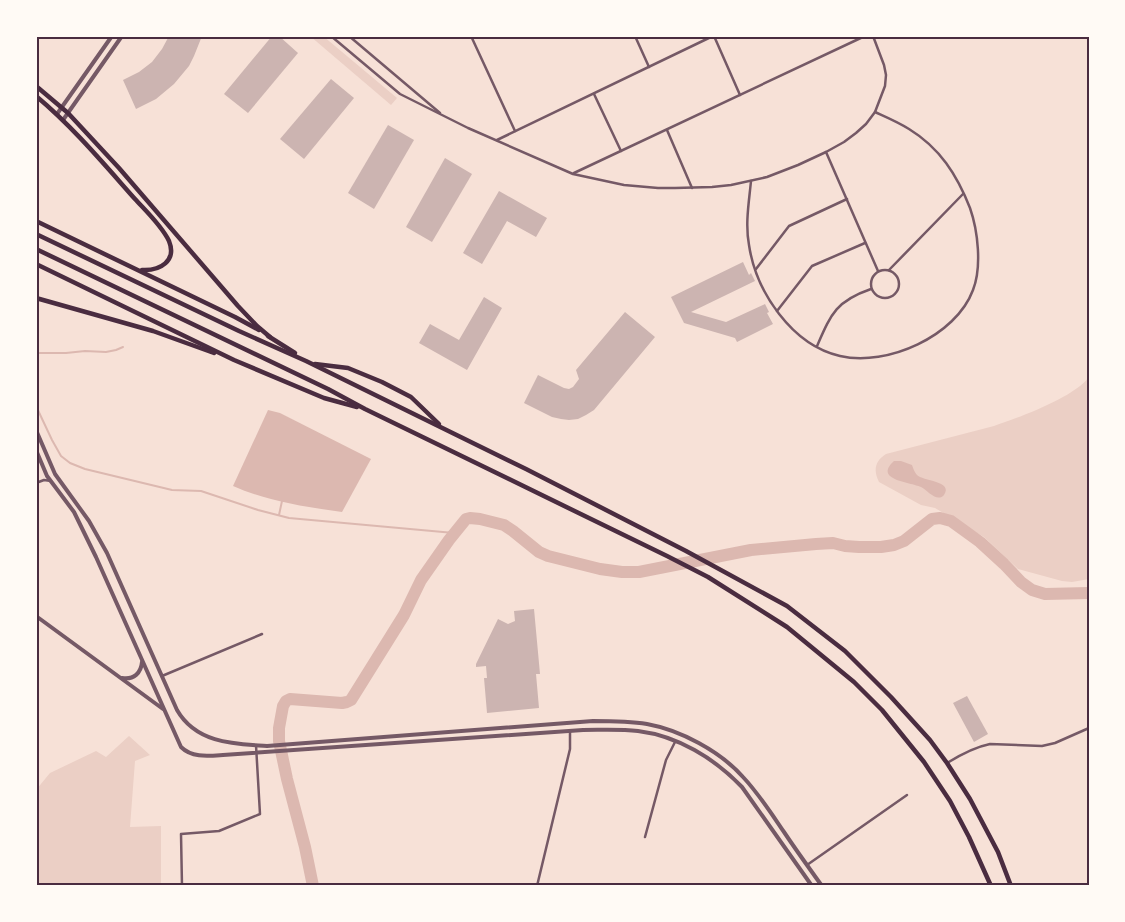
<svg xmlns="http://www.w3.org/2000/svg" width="1125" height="922" font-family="Helvetica,sans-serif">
<rect width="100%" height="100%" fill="#f7e1d7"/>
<!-- green -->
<g fill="#ebcfc5">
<polygon points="310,36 323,36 397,98 391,105"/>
<path d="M1089,377V579L1072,582L1062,581L1018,569L984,537L935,508L921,505L879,482C873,470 875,461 886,454L994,426C1020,417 1073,398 1089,377Z"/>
<polygon points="129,736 150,755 135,761 130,827 161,826 161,886 36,886 36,790 50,773 96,751 106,757"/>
</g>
<!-- water -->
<g fill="#dcb8b0">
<path d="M268,410L280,413L371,459L342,512C305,507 267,501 233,486Z"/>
<path d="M894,461H901L912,465C913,468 915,473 917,475C922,481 954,481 944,495C937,503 927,490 921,487C910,482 873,480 894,461Z"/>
</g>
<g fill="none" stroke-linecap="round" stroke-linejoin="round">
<!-- stream -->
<g stroke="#dcb8b0" stroke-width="2">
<polyline points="36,353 66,353 85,351 106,352 116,350 123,347"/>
<polyline points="36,406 52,440 61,456 70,463 85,469 172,490 201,491 258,510 289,518 454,533"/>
<polyline points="279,515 282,501"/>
</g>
<!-- river -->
<polyline stroke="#dcb8b0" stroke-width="12" points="313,886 305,847 287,779 279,741 279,728 283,706 286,701 290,699 342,703 347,702 351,700 404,615 421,580 449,540 466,519 470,518 480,519 504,525 513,531 539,552 548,556 600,569 622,572 639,572 751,550 816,544 833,543 845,546 859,547 881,547 894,545 904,541 932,519 940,518 951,521 980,542 1004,564 1021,582 1032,590 1045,594 1089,593"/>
</g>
<!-- building -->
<g fill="#ccb4b1">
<polygon points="169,36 202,36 194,56 189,66 174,84 156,99 136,109 123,80 139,72 152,62 162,49"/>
<polygon points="272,36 279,36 298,53 248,113 224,94"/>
<polygon points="331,79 354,98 304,159 280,139"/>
<polygon points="388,125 414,140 374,209 348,193"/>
<polygon points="445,158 472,174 432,242 406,227"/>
<polygon points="499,191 547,218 536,237 507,221 482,264 463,253"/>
<polygon points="743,262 749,275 751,273 755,281 691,312 726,322 765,304 769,312 767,313 773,324 737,342 735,338 684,323 671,297"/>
<polygon points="484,297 502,308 467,370 419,343 430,324 459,340"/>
<polygon points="625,312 655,337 594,410 586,415 578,419 569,420 561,419 552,417 524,403 538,375 564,388 569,389 573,387 579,379 576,370"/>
<polygon points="534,609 540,674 536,674 539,708 487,713 484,678 487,678 486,666 476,667 476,664 498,619 508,624 515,621 514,611"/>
<polygon points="967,696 988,734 974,742 953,703"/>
</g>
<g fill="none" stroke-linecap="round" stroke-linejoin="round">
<!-- minor -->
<g stroke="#755966" stroke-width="2.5">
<polyline points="331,36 400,94 468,128 573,174 624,185 658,188 675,188 712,187 731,185 767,177 798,165 826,152 844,142 856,133 866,124 875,112 885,86 886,75 884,65 873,36"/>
<polyline points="349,36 440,113"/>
<polyline points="471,36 515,131"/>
<polyline points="635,36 649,67"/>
<polyline points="714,36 740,95"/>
<polyline points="594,94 621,151"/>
<polyline points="667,130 692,188"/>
<polyline points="497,140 713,36"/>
<polyline points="826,152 878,271"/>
<polyline points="574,173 865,36"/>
<path d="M751,181C749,202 745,224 749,245C756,292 792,345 840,356C887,367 956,336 973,290C982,267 978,231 970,208C957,175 940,148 909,129C898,122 886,117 875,112"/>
<polyline points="756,269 789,226 847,199"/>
<circle cx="885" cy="284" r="14"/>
<polyline points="889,270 963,194"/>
<polyline points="777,311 812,266 865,243"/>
<path d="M817,346C831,314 836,301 871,289"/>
<polyline points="36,483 44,480 51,481"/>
<polyline points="162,676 262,634"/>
<path d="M947,763C960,755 975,747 990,744L1042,746L1055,743L1089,728"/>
<polyline points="645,837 666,760 675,742"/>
<polyline points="807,865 907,795"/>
<polyline points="182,886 181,834 219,831 260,814 256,745"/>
<polyline points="537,886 570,749 570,732"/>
</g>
<!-- tertiary -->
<g stroke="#755966" stroke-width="4">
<polyline points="57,114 112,36"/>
<polyline points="63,120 122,36"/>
<path d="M36,430L55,474L89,521L107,553L177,710C196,743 233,744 267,746L593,721C611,721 629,721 647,724C680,730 720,751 743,777C759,794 771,813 784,832C796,850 809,868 822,886"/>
<path d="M36,450L47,476L74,512L96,557L181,747C192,758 208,756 223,755L583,730C602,730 620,729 638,731C678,736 714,758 742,787L812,886"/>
<polyline points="36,616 163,709"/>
<path d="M122,678C134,680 141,673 142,662"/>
</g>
<!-- primary -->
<g stroke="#4a2c40" stroke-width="4.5">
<polyline points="36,86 68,113 119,168 238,306 257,326 270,337"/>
<path d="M36,96C73,127 103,163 135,199C146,211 162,226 169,241C177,261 160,271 142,270"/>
<polyline points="36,221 235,317 259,330"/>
<polyline points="36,234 239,331 306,361 526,469 686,551 787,606 845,651 891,697 930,740 947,763 970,799 998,852 1011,886"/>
<polyline points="36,249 328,389 365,409 667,556 708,577 787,627 854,682 882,710 924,762 950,801 969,837 991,886"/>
<polyline points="36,264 234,360 324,398 357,407"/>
<polyline points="36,298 153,331 214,353"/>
<polyline points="268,336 295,353"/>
<polyline points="315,364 348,368 382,382 411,397 439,424"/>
</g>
</g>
<!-- border -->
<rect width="1125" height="922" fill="none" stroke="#fffaf5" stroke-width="75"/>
<rect x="38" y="38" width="1050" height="846" fill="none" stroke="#4a2c40" stroke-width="2"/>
</svg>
